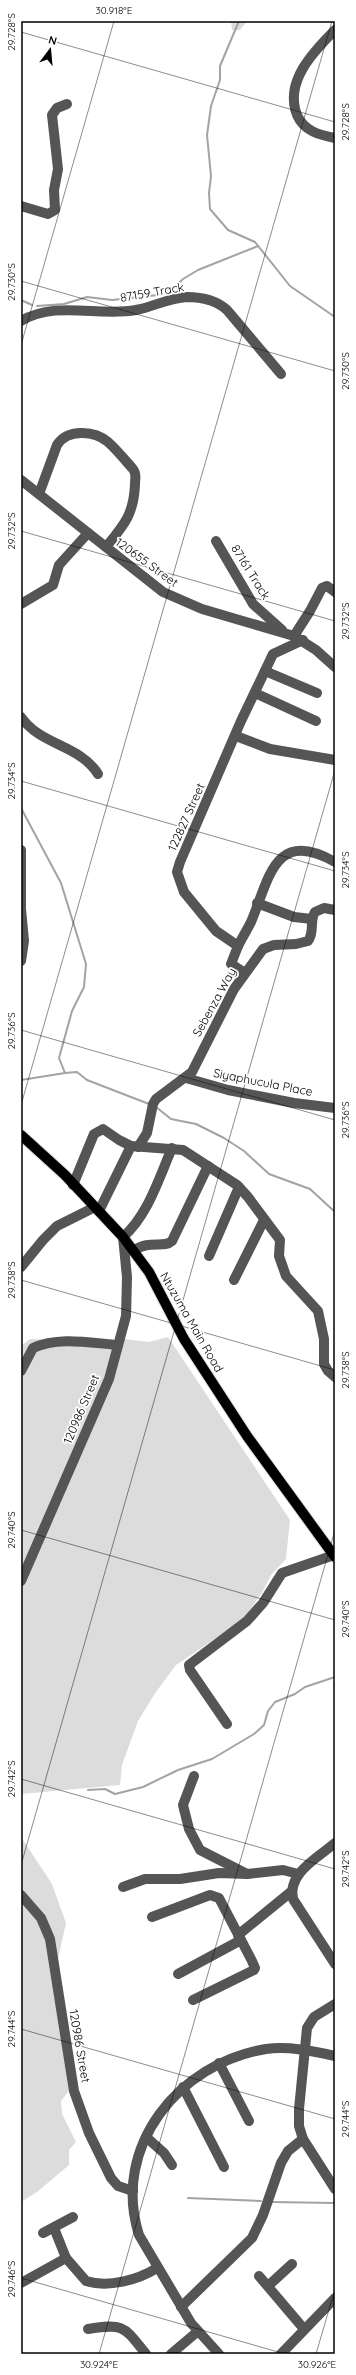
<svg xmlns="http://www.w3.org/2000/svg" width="356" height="2375" font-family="Quicksand,sans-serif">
<rect width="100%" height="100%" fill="#fff"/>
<!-- green -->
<g fill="#dcdcdc">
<polygon points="231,21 247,21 240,30 232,30"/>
<polygon points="168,1337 290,1520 286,1559 271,1575 263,1591 243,1620 176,1665 156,1692 138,1721 122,1765 120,1785 21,1794 21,1346 30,1339 103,1341 124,1339 149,1342"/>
<polygon points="21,1837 52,1884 66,1923 54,1977 69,2091 61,2101 62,2114 76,2142 69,2150 69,2165 37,2192 21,2202"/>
</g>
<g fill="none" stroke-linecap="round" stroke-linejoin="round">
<!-- stream -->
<g stroke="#a3a3a3" stroke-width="2">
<polyline points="239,21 220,66 220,80 211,106 207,135 211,176 209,193 210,209 228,230 255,242 290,286 335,317"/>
<polyline points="21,300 32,305"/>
<polyline points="37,306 64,304 87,297 112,300 158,295 170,291 183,279 198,270 258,246"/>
<polyline points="21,808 61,883 86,964 84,987 72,1011 59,1058 65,1073 77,1072 87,1080 149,1104"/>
<polyline points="21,1080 65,1073"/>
<polyline points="156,1107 171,1119 196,1124 224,1138 244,1151 269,1174 310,1189 335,1212"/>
<polyline points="88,1790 105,1789 115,1794 143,1787 178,1770 212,1759 254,1734 264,1725 268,1711 275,1702 295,1694 305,1687 335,1677"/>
<polyline points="188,2198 261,2201"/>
<polyline points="272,2202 335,2203"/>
</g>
<defs>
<polyline id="major" points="21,1135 65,1175 123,1237 149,1272 184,1339 247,1436 335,1557"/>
</defs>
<!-- major casing -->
<use href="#major" stroke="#dbdbdb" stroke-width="12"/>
<!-- minor -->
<g stroke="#555" stroke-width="10">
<path d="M335,30C313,52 284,82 297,115C304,131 319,135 335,138"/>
<polyline points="21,206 48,214 55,210 54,190 58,169 52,115 57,108 67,104"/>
<path d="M21,321C56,300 98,317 136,310C153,307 168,298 187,297C201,297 216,300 227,310L281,374"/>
<polyline points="21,480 163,592 202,609 294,636 316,650 335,667"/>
<path d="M39,494L57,445C67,429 94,430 108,442C117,450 125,460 133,469C137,474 135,478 135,484C134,514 124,525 106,547"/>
<polyline points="216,541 253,604 282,630"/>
<polyline points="21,604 53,585 59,565 88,533"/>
<polyline points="294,636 310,611 322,588 327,586 335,592"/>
<polyline points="265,671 317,693"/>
<polyline points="255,693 316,721"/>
<path d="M21,717C41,746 79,744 98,774"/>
<polyline points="236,736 270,749 335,760"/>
<polyline points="21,850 21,908"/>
<polyline points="257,903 294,917 312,919"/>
<polyline points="21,909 24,941 21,961"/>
<path d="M238,946C242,938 247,930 251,922C269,880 274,827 335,862"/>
<polyline points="245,973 231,964 238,946 216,931 184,892 177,872 180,862 241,721 273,654 303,640"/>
<polyline points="186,1078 228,1090 294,1103 335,1108"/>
<path d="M138,1147L147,1133L153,1104L156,1099L192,1072L234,989L263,949L274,945L296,944L308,941C315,932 309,921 315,912L324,908L335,910"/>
<polyline points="73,1185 94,1134 103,1129 119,1140 131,1146 183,1150 237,1185 248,1197 280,1240 279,1256 286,1276 318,1311 324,1339 324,1364 328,1371 335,1377"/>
<polyline points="99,1211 131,1146"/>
<path d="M133,1251C150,1239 163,1249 172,1241L208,1166"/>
<polyline points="209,1256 239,1187"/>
<polyline points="21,1267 43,1240 57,1226 95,1207"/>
<polyline points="234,1280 264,1220"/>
<path d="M21,1371L33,1348C59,1336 90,1343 118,1345"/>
<path d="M21,1581L109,1379L126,1316L127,1277L123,1237C148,1215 159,1178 172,1148"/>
<polyline points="227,1724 190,1670 189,1665 247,1621 263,1603 282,1573 334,1555"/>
<polyline points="194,1776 183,1805 189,1829 200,1850 247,1874 283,1870 298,1874"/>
<path d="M335,1843C319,1857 287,1873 293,1899L335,1964"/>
<polyline points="123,1887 145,1879 180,1879 219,1873 247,1874"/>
<polyline points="21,1895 41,1918 50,1939 74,2091 89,2133 111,2178 118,2186 133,2191"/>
<polyline points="152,1917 210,1895 219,1898 252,1961 255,1968 254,1970 193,2000"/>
<polyline points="238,1935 292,1891"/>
<polyline points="178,1974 241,1940"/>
<polyline points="335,2004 314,2017 307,2028 299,2109 299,2126 303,2139 335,2189"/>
<polyline points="219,2063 249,2121"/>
<polyline points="183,2087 224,2167"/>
<polyline points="146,2137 164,2153 172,2165"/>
<path d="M54,2228L66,2258L86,2281C108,2288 138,2280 157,2268"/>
<polyline points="43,2233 73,2217"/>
<polyline points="259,2276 304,2329"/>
<polyline points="21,2283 66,2258"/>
<polyline points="268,2286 292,2264"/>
<polyline points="181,2307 252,2238 263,2215 281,2163 288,2151 303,2139"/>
<path d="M88,2329C125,2323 124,2327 146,2354"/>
<polyline points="171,2354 197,2332"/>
<path d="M219,2354L191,2323L139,2235C111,2147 179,2063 266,2049C288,2046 313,2051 335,2056"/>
<polyline points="281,2354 335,2298"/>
</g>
<!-- major -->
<use href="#major" stroke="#000" stroke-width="10"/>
</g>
<!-- ticks -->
<path fill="none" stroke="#000" stroke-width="1" stroke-opacity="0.45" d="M21,32L335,122M21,281L335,371M21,345L114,21M21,531L335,621M21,781L335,871M21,1030L335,1120M21,1105L332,21M21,1280L335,1370M21,1530L335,1620M21,1779L335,1869M21,1865L335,770M21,2029L335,2119M21,2278L285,2354M99,2354L335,1530M316,2354L335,2289"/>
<g text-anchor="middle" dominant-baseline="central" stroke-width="3.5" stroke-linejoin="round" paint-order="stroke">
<!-- street labels -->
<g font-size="12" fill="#000" stroke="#fff">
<text transform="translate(152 292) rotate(-10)">87159 Track</text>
<text transform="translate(147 562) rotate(36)">120655 Street</text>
<text transform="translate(251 572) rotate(58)">87161 Track</text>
<text transform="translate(186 817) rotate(-66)">122827 Street</text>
<text transform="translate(214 1002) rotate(-61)">Sebenza Way</text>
<text transform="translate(263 1082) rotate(11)">Siyaphucula Place</text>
<text transform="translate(192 1322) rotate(60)">Ntuzuma Main Road</text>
<text transform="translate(81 1409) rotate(-67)">120986 Street</text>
<text transform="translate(80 2046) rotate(80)">120986 Street</text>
</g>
</g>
<!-- border -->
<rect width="356" height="2375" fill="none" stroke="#ffffff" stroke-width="44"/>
<!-- north arrow -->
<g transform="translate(50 50) rotate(16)" stroke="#ffffff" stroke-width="3" paint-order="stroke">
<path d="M0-3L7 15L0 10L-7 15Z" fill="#000000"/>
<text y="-6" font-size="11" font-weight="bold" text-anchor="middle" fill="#000000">N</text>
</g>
<rect x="22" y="22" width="312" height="2331" fill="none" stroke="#000" stroke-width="1.5"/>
<g font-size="10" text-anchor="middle" fill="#000">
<text x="114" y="14">30.918°E</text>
<text transform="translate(11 32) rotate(-90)" y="4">29.728°S</text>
<text transform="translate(345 122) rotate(-90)" y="4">29.728°S</text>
<text transform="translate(11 282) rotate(-90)" y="4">29.730°S</text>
<text transform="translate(345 371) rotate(-90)" y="4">29.730°S</text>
<text transform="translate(11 531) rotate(-90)" y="4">29.732°S</text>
<text transform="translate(345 621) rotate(-90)" y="4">29.732°S</text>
<text transform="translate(11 781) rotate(-90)" y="4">29.734°S</text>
<text transform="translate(345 870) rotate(-90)" y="4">29.734°S</text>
<text transform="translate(11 1031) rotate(-90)" y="4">29.736°S</text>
<text transform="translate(345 1120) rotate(-90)" y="4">29.736°S</text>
<text transform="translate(11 1280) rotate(-90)" y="4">29.738°S</text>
<text transform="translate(345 1370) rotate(-90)" y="4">29.738°S</text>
<text transform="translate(11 1530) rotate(-90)" y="4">29.740°S</text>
<text transform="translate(345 1619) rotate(-90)" y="4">29.740°S</text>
<text transform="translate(11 1779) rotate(-90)" y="4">29.742°S</text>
<text transform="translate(345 1869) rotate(-90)" y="4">29.742°S</text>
<text transform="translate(11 2029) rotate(-90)" y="4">29.744°S</text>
<text transform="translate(345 2119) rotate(-90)" y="4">29.744°S</text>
<text transform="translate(11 2279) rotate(-90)" y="4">29.746°S</text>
<text x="99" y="2368">30.924°E</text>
<text x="317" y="2368">30.926°E</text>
</g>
</svg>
